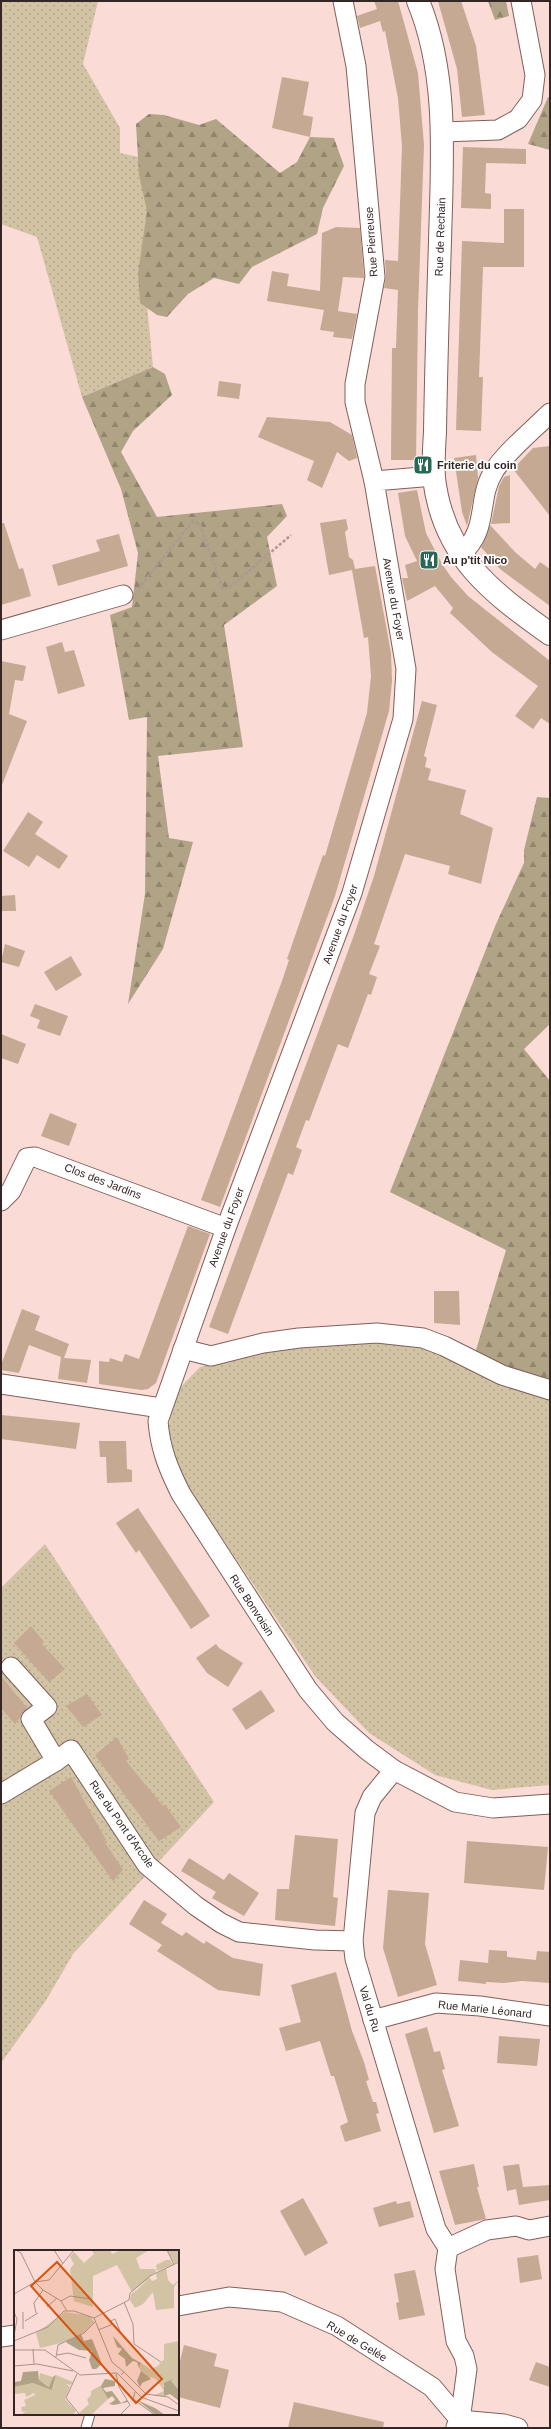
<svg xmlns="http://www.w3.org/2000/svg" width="551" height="2429" font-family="Arial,sans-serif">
<defs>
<pattern id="grass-dots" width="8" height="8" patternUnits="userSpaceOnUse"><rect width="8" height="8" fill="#d1c3a4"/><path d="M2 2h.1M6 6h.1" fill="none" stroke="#b4a78d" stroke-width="1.8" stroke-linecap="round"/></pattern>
<pattern id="forest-firs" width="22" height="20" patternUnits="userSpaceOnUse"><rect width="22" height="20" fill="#b1a385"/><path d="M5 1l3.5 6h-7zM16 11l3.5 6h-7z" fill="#91856d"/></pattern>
</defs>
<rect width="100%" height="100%" fill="#fadbd5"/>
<!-- grass -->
<g fill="url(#grass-dots)">
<polygon points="1,1 98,1 83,64 120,128 120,153 199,170 144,273 153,367 82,397 37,237 1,224"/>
<polygon points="309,1340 398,1341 550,1383 550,1785 492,1790 435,1775 369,1733 315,1676 179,1474 168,1430 175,1393 200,1367"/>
<polygon points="45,1544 214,1802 73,1954 45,2002 1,2063 1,1588"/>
</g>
<!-- forest -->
<g fill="url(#forest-firs)">
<polygon points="488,1 506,1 509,16 495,20"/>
<polygon points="548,97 550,98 550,150 528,144"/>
<polygon points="149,114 164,115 199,125 216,119 280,173 297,162 310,137 334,138 344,166 323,208 317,234 252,267 239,284 214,278 188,294 167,317 157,315 140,303 138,273 147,211 139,175 136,124"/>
<polygon points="153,367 165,374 172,395 133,431 121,452 157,517 282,504 287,516 267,537 277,586 224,625 243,747 158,756 169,838 193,842 163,949 128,1004 145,894 147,717 129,720 110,615 132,607 138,553 121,489 82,397"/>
<polygon points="537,797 550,798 550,1024 524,1049 550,1081 550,1383 473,1360 506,1250 390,1192 496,924 524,863 524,850"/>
</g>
<!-- building -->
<g fill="#c5a993">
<polygon points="374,1 398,1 418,73 424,145 418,310 416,460 391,460 392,348 396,348 398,290 384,288 386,276 385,260 398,261 402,146 398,98 385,31 383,32 380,21 360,28 357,16 377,9"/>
<polygon points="438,1 461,1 476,46 485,115 462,117 457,69"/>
<polygon points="282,77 309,82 303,115 313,117 310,137 272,128"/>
<polygon points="463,147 526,149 526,164 486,163 485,193 491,194 491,209 461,208"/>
<polygon points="504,209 524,209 524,267 483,267 479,377 483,377 481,431 456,430 462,241 504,243"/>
<polygon points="336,227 360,228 364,278 343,277 338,311 357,314 352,339 333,337 334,332 320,330 324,310 267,301 272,271 289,274 287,286 320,291 322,233"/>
<polygon points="219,381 241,384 239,399 217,396"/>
<polygon points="267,417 330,422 352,435 357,458 349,461 337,452 322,488 307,480 314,461 258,437"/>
<polygon points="550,446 550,516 513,469 533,448"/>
<polygon points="476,455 478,478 467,526 462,512 454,458"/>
<polygon points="510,475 510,523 491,524 499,486 504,477"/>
<polygon points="417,490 426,533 442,564 451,577 468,596 550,661 550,724 541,718 533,729 515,716 538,686 493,653 450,613 453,608 435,586 407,601 402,578 408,578 405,565 417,561 405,536 398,493"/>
<polygon points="346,519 348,529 345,532 349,557 353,560 355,569 375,566 391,653 392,681 389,711 335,896 220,1207 201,1200 282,981 289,960 287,959 323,855 325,856 367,713 371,676 368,637 364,638 352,570 329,575 320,523"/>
<polygon points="1,523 4,523 19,569 23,568 31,596 1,605"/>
<polygon points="490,525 516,553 535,569 540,562 550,569 550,606 500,569 481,547"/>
<polygon points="119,534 128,566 58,586 52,565 100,551 96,540"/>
<polygon points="62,642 65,652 74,650 85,686 58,694 46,647"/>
<polygon points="1,661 26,666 23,681 15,680 9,714 27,721 2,785"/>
<polygon points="422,701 437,705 424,756 427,758 425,767 431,769 428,780 466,790 460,814 493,828 481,884 448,874 450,866 405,854 374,944 380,946 369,974 377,977 371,995 368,994 348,1048 338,1044 309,1121 306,1120 296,1147 302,1150 293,1175 288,1173 228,1334 209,1327 354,935 374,876"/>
<polygon points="28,812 43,822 35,834 68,856 59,869 37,855 29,867 3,851"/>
<polygon points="15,895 16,911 1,911 1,896"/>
<polygon points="5,944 25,951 19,967 1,962"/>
<polygon points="71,956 82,975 56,991 44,972"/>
<polygon points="35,1004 68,1016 60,1036 37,1028 40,1020 30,1016"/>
<polygon points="1,1034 26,1044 18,1064 1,1058"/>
<polygon points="50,1113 77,1124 69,1146 41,1136"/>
<polygon points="188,1226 210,1234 156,1383 148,1389 142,1390 99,1384 99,1361 109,1362 110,1358 122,1362 125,1354 139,1359"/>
<polygon points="434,1291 459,1291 460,1325 434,1323"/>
<polygon points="22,1309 40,1316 35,1330 69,1344 64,1358 91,1360 87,1383 58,1379 61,1357 29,1345 19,1373 1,1370 1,1365"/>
<polygon points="1,1415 80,1423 76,1449 1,1439"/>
<polygon points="99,1441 126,1441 127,1469 132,1470 132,1482 107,1483 106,1457 100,1457"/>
<polygon points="138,1508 210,1616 191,1629 139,1550 136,1553 116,1523"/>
<polygon points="31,1626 44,1642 42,1644 65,1669 49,1682 14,1643"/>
<polygon points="216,1644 219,1648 243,1663 228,1687 207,1673 196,1658"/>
<polygon points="1,1676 27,1708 15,1724 1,1708"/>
<polygon points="261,1690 275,1711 246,1730 232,1709"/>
<polygon points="87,1694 102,1715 83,1727 66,1706"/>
<polygon points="117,1737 129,1759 126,1761 163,1806 165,1805 181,1827 159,1841 95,1755"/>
<polygon points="71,1777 106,1840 104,1841 123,1870 113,1881 49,1791"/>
<polygon points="295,1835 338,1839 333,1897 338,1898 335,1926 275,1920 277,1889 289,1889"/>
<polygon points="467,1841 548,1847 544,1890 464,1883"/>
<polygon points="189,1858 224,1880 229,1873 259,1893 244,1916 212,1898 216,1892 181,1871"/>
<polygon points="388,1890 429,1893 425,1944 437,1985 398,1997 383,1948"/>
<polygon points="144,1900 167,1914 161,1923 182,1936 186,1932 204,1944 206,1941 233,1958 263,1964 260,1996 218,1990 157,1951 162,1945 129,1924"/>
<polygon points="489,1950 507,1951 507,1957 536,1960 537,1951 550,1952 550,1983 522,1981 504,1983 486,1982 486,1984 458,1981 460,1960 488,1963"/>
<polygon points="336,1972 352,2031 364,2062 369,2080 366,2081 373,2102 376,2102 379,2113 376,2114 381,2131 345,2142 340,2126 348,2122 334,2076 331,2076 320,2041 286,2051 279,2028 301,2022 291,1985"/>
<polygon points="427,2027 434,2052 440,2051 445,2069 442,2070 459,2126 434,2133 405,2034"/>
<polygon points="499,2036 540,2039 537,2066 497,2063"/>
<polygon points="474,2164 479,2187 477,2187 486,2219 455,2225 439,2171"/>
<polygon points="519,2164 523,2187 550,2185 550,2200 519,2205 516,2189 507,2191 503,2166"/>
<polygon points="303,2198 328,2243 305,2256 280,2211"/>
<polygon points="396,2201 397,2204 410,2201 414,2217 379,2227 373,2208"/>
<polygon points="538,2255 542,2279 520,2283 517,2258"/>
<polygon points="415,2270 425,2315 399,2320 396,2303 399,2302 394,2274"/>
<polygon points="184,2345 217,2354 214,2366 229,2370 220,2408 178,2397 178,2369"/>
<polygon points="536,2362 550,2367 550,2387 529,2380"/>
<polygon points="294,2402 384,2422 383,2428 288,2428"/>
</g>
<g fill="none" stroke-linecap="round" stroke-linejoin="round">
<defs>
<polyline id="lane" points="86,2428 90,2414"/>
<g id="street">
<polyline points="343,1 356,66 375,277 355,384 355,402 374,481"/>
<polyline points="443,132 498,130 518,119 532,100 535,75 521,1"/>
<path d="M434,476L374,481L406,669L403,719L352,893L226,1228L158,1421C160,1449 169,1470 181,1494L308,1690L335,1722L367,1750L394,1770L455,1802L493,1808L550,1804"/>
<path d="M461,554C490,529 476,499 494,471C504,454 535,428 550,413"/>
<polyline points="1,630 123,595"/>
<polyline points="1,1201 11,1191 27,1158 35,1157 226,1228"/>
<polyline points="183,1349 211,1356 263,1343 299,1338 377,1333 423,1338 444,1346 502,1375 550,1390"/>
<polyline points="1,1384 161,1408"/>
<polyline points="11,1667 47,1707 31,1719 56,1761 71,1750 147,1865 196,1906 221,1923 239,1932 315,1940 353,1941"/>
<polyline points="394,1770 372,1797 365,1813 353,1941 355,1959 436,2229 448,2248"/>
<polyline points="1,1794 56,1761"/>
<polyline points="373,2020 436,2003 480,2006 550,2016"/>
<polyline points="178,2306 229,2297 282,2302 337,2326 432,2387 460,2420 504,2424 518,2428"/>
<polyline points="1,2337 15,2335"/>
<polyline points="456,2427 460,2420 467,2369 464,2356 456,2341 445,2269 448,2248 487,2230 516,2226 529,2230 550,2226"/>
</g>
<path id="secondary" d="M418,1C449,76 442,161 440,241C438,304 436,368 435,432C434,447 433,463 434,478C443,556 491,592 550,634"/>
</defs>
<!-- lane casing -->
<use href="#lane" stroke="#81605a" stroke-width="11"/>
<!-- street casing -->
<use href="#street" stroke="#81605a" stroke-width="21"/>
<!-- secondary casing -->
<use href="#secondary" stroke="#81605a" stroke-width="24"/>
<!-- path -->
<polyline stroke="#af9792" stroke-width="2.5" stroke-dasharray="3 2" stroke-linecap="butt" points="138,589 192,522 200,524 223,589 230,587 291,535"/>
<!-- lane -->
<use href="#lane" stroke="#fff" stroke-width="9"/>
<!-- street -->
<use href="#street" stroke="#fff" stroke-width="19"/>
<!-- secondary -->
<use href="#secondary" stroke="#fff" stroke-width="22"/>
</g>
<!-- icons -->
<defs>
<symbol id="restaurant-square" viewBox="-11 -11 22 22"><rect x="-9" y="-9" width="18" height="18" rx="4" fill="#286856" stroke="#fff"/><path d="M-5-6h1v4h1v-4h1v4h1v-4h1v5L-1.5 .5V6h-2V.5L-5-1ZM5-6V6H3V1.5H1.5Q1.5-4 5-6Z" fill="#fff"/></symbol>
</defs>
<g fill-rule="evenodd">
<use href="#restaurant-square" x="412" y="454" width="22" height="22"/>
<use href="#restaurant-square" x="418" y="549" width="22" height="22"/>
</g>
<g text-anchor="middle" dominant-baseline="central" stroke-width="3.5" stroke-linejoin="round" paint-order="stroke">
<!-- street labels -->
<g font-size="11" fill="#342624" stroke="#fff">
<text transform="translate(440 237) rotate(-88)">Rue de Rechain</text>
<text transform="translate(371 242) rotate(-94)">Rue Pierreuse</text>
<text transform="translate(394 599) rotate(80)">Avenue du Foyer</text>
<text transform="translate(340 924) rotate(-70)">Avenue du Foyer</text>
<text transform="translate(103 1181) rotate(21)">Clos des Jardins</text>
<text transform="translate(226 1227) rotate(-70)">Avenue du Foyer</text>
<text transform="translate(252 1605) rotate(57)">Rue Bonvoisin</text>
<text transform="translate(122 1824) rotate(55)">Rue du Pont d'Arcole</text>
<text transform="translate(370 2009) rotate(73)">Val du Ru</text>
<text transform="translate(485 2009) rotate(6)">Rue Marie Léonard</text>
<text transform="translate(357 2341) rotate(31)">Rue de Gelée</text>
</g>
<!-- poi labels -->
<g font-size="11" font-weight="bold" fill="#342624" stroke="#fff" text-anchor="start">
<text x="437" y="465">Friterie du coin</text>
<text x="443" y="560">Au p'tit Nico</text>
</g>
</g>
<!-- overview -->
<g transform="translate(14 2250)">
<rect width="165" height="165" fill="#fadbd5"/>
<path d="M77,0H96L98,4L107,0H135L122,8L126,19H141L142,22L135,27L138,31L143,29L142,24L152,18L154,30L159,35L165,30L160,37V58L142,60L139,42L129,54L121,58L116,50L117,44L123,40L135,28L118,42L103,15L79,26V57L60,51L56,19L60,14L56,7L60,2L70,13L80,4ZM153,0H165V11L160,14ZM152,10H156L159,15L143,21L142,15ZM51,62L76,66L80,72L71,82L47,93L26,98L22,83ZM165,91V140L157,131L149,135L151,141L150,146H138L150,141L142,129L136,127L132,129L125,118L127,113L136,119L144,116L150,109V94ZM26,123L39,127L36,137L25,130ZM42,125L59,132L57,135L52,134L56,137L51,149L62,161L58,165H7L12,161L8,162L7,157L12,156L10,150L21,145L20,143L12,147L11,143L0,144V137L19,133L39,139ZM87,137L94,149L77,165H67L65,163L75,154L73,150L77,145V141Z" fill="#d1c3a4"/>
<path d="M67,84L70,91L78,89L88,114L82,119H78L75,110L78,101L65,100L53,93L52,91ZM99,86L118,108L127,113L125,118L123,112L119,111L112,117L111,109L104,104L108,99L103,97ZM24,121L25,130L35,137L39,127L42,125L38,140L19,133L0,137V132L7,131L9,122ZM127,121L137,129L128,133L126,137L123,131ZM91,129L101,131V136L89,138L92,142L98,141L107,153L113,150L114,152L100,155L95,154L101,150L100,148L98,146L94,149L87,137L77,141L87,136ZM159,129L157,131L165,140V151L156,144L150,146V133ZM123,150L141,158L151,165H142Z" fill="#b1a385"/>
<path fill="none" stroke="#ab938e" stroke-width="1" d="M2,0L7,3L21,32L29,40L20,53L22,63M40,0L49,14M153,0L160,15M29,40L47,51L53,61M0,44L21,32L35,30L60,0M47,51L56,46L76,49M110,52L119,74L120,94L147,112M33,57L43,48M0,62L3,69L0,86M9,62V79M80,68L115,50L116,43L136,26L165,12M80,68L98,112L110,122L107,125M11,71L24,63M84,80L97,75V71L101,69L106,81M0,91L34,77L50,61H60L80,68M19,99L20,114M0,100H31L66,125L103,123L127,147L165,161M43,105L54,103L72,108M42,107L44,95L70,83L81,72M0,116L23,114L59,121M110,122L132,144L154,147L165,155M63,124L52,148L66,165M102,124L105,137L116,155L106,165M121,142L119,149L141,165"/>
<path fill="#d6540e" fill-opacity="0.15" stroke="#d6540e" stroke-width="2" d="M43,12L148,129L122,153L17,36Z"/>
<rect width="165" height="165" fill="none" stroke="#342624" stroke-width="2"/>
</g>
<!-- border -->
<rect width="551" height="2429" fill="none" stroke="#342624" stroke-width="4"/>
</svg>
